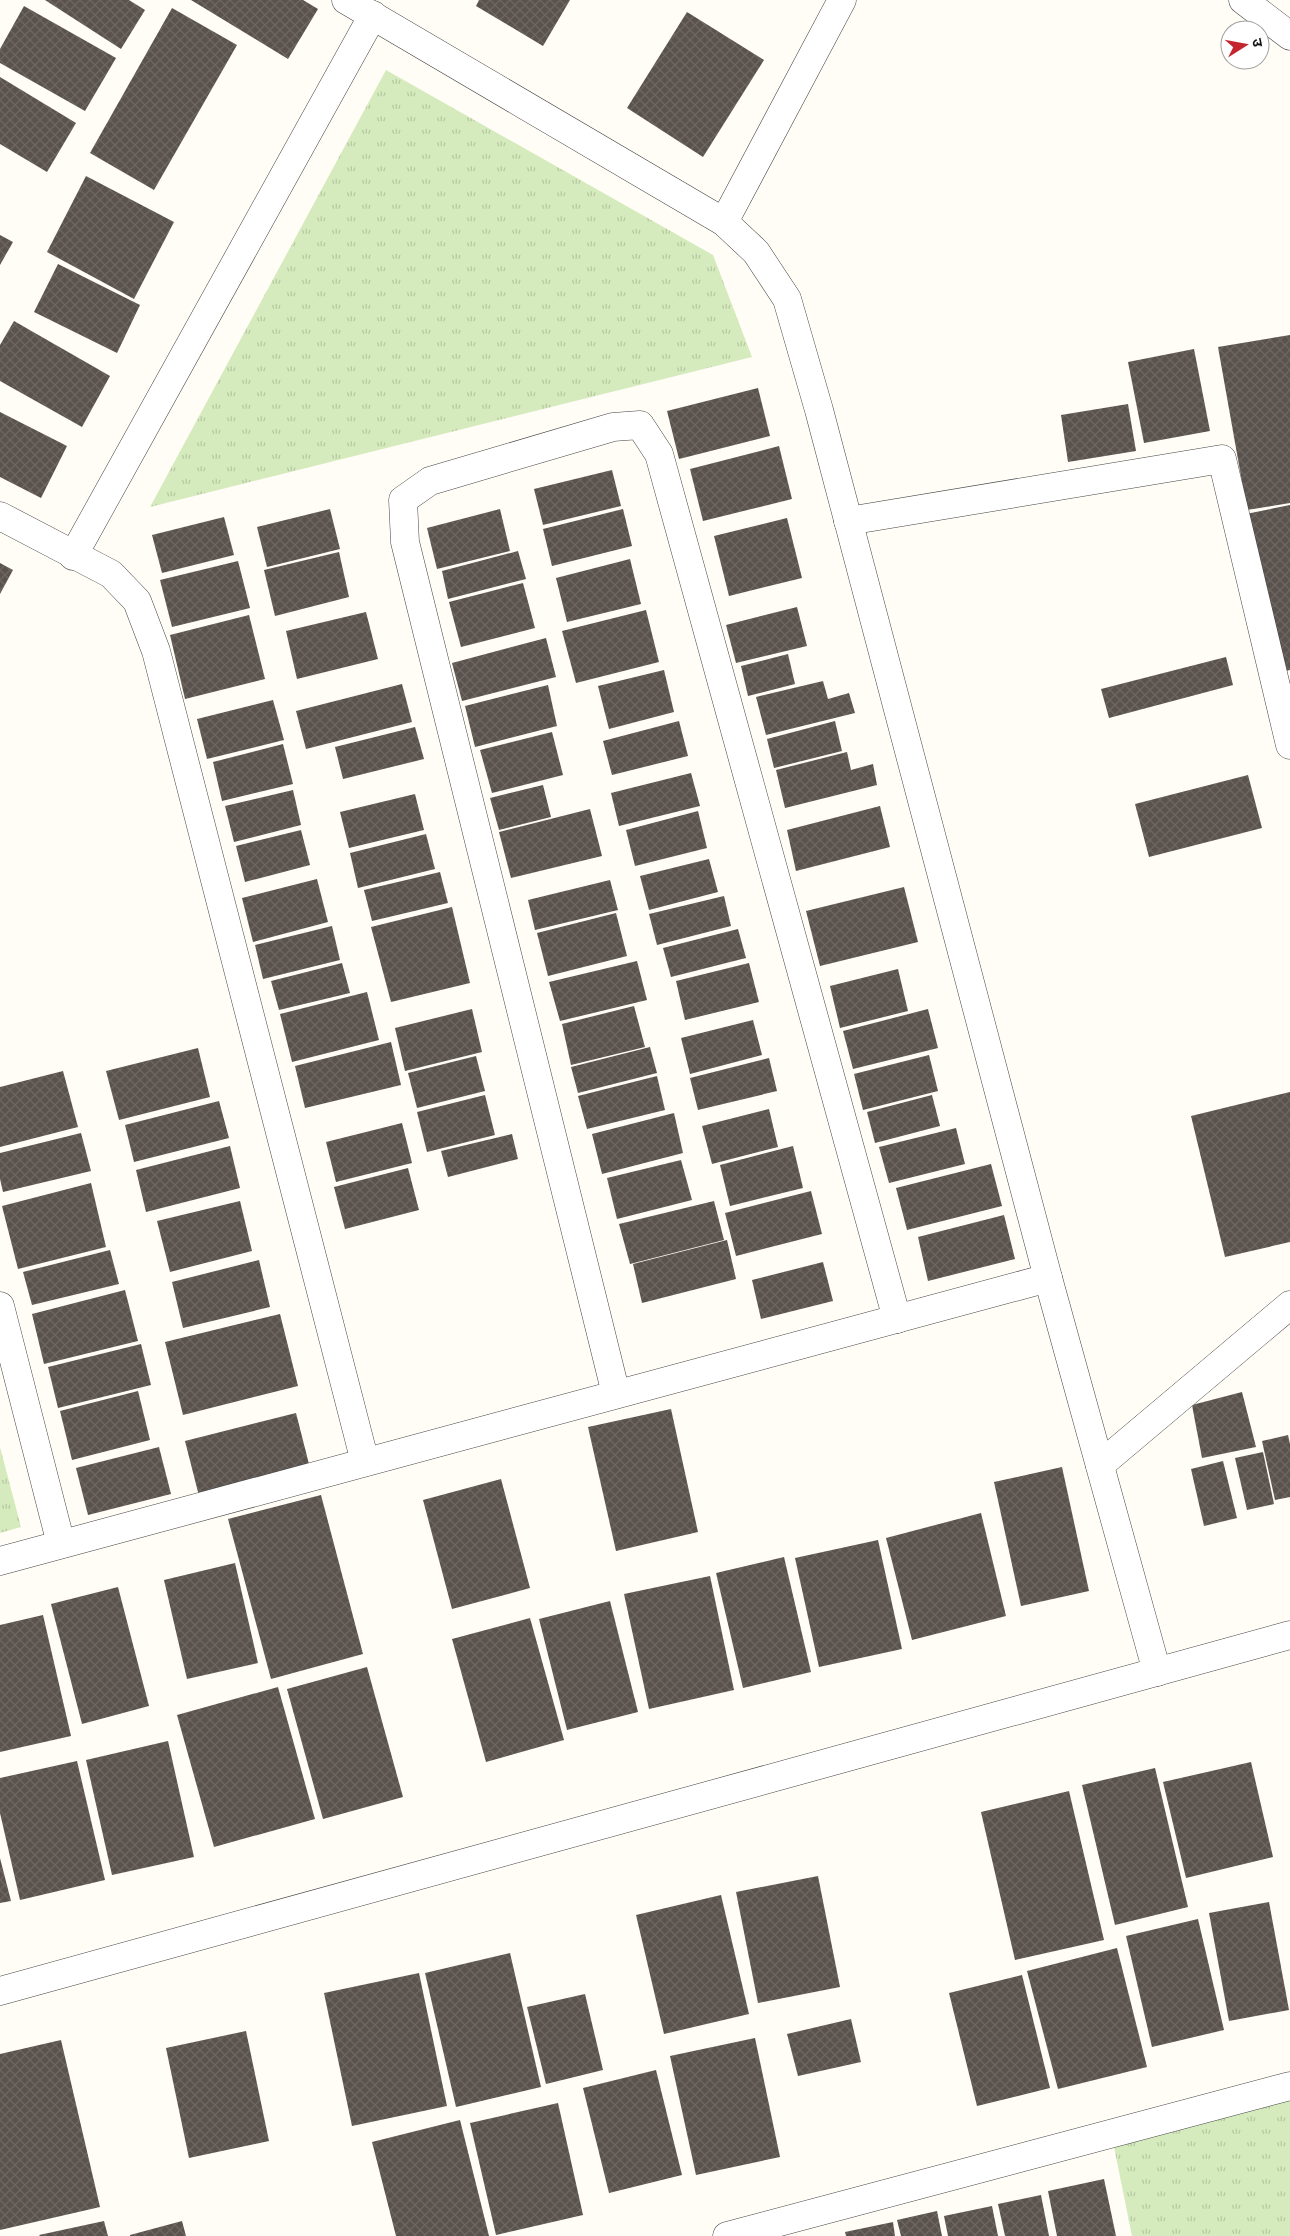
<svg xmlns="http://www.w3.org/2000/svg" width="1290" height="2236" font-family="'Libre Baskerville','Noto Sans Devanagari',serif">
<defs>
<pattern id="grass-tufts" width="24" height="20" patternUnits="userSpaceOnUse" patternTransform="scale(1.25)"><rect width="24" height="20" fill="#d5ebbd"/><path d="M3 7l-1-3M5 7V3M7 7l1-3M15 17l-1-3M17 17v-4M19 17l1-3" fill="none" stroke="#b6c8a1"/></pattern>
<pattern id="building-cross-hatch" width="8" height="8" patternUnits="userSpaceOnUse" patternTransform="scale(1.25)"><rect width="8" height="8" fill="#5a524d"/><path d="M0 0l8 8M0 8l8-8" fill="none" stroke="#6d6662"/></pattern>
</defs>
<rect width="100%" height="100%" fill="#fffdf5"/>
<!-- grass -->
<g fill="url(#grass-tufts)">
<polygon points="386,70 713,255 752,357 150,507"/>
<polygon points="0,1447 21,1527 0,1533"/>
<polygon points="1290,2089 1290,2236 1132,2236 1113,2142"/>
</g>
<!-- building -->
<g fill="url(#building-cross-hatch)">
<polygon points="45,0 129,0 145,10 121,49"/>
<polygon points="191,0 303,0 318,9 288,59"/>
<polygon points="479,0 570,0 543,46 476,6"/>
<polygon points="24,6 116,58 85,111 0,63 0,49"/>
<polygon points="172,8 237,45 154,190 90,153"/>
<polygon points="687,12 764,60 703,157 627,108"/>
<polygon points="0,77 76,123 47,172 0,144"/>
<polygon points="86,176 174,222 134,299 47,252"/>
<polygon points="0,235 13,242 0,265"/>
<polygon points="58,264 140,305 117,353 34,312"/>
<polygon points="14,321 110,376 82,427 0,381 0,345"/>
<polygon points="1290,335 1290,503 1247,510 1218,347"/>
<polygon points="1194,349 1210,431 1144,443 1128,362"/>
<polygon points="758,388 770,436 679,459 667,411"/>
<polygon points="1128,404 1136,451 1068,462 1061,415"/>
<polygon points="0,412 67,446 41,498 0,477"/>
<polygon points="779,446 792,499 703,521 690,469"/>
<polygon points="612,470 621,506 543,525 534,489"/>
<polygon points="1290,505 1290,670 1277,673 1246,514"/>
<polygon points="330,509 340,549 267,567 257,527"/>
<polygon points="500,509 510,551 437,569 427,528"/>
<polygon points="623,509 632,546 552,566 543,529"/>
<polygon points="224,517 234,555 162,573 152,535"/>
<polygon points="787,518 802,578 729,596 714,536"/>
<polygon points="518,551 526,579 448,599 442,571"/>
<polygon points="339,552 349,597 275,616 264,570"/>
<polygon points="630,559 641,604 567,622 556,578"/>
<polygon points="238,561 250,608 172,627 160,580"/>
<polygon points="0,563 13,570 0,594"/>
<polygon points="523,583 535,628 461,647 449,602"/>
<polygon points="797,607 807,646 736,663 726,625"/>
<polygon points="646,610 659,662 576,683 562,631"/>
<polygon points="366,612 378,659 297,679 286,631"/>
<polygon points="249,615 265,679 185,699 170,635"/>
<polygon points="546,638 556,677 462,701 452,663"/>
<polygon points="788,654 795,684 748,696 741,666"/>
<polygon points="1226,657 1233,685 1109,718 1101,689"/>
<polygon points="664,670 674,712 609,729 598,686"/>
<polygon points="823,681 828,699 849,693 855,713 766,735 756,697"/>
<polygon points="402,684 412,722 306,749 296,711"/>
<polygon points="548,685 557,726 475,747 465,706"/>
<polygon points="273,700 284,740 207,759 197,719"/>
<polygon points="679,721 688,756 612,775 603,741"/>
<polygon points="835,721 842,751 774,768 767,739"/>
<polygon points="415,727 424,759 343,779 335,747"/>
<polygon points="552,732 563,775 492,793 480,750"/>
<polygon points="283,744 293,784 222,801 213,762"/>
<polygon points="847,752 851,770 873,764 877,785 785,808 776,770"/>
<polygon points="691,773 700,806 619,826 611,793"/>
<polygon points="1248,775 1262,828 1149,857 1135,804"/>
<polygon points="543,785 551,817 499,830 490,798"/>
<polygon points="293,790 301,825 234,842 225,806"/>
<polygon points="415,794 424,830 349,848 340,812"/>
<polygon points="880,806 890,847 796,871 787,830"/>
<polygon points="590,809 602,856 511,878 499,832"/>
<polygon points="698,811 707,848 635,866 626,830"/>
<polygon points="301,830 310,865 245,882 236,846"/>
<polygon points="426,834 435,869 358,888 350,853"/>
<polygon points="709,859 718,892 649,910 640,876"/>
<polygon points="440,872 448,903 372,921 364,890"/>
<polygon points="317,879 328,922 253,942 242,898"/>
<polygon points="610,880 618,910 535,930 528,900"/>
<polygon points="904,887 918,942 820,966 806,911"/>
<polygon points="724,896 731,926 657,945 649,914"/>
<polygon points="452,907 470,983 391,1002 371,927"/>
<polygon points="616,913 627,956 548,976 537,933"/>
<polygon points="332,926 340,960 263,979 255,945"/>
<polygon points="738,929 746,958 671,977 663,948"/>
<polygon points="637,961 647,1000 560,1021 549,982"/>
<polygon points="342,963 350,993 279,1010 271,981"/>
<polygon points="749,963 759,1002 685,1020 676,981"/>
<polygon points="898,969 908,1011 840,1028 830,986"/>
<polygon points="367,992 379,1040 292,1062 280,1014"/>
<polygon points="634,1006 645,1047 571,1065 562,1024"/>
<polygon points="472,1009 482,1052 405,1071 395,1028"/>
<polygon points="928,1009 938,1048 853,1069 843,1031"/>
<polygon points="753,1020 762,1055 690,1074 681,1038"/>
<polygon points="391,1042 401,1085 305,1108 295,1066"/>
<polygon points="650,1047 657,1073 578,1093 571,1067"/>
<polygon points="198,1048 210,1097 119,1120 106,1071"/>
<polygon points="929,1055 938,1091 863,1110 854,1074"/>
<polygon points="476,1056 485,1091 417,1108 408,1073"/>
<polygon points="769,1058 777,1091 698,1110 690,1078"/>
<polygon points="63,1071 78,1127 0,1147 0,1087"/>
<polygon points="657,1076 665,1110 587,1129 578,1096"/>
<polygon points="1290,1092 1290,1242 1225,1257 1191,1116"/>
<polygon points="485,1095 495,1135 427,1152 417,1112"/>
<polygon points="932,1095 940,1126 875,1143 867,1112"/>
<polygon points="219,1101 229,1138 134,1162 125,1125"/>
<polygon points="769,1109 778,1147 712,1164 702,1126"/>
<polygon points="674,1113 683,1153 602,1174 592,1134"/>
<polygon points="402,1123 412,1163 336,1182 326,1142"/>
<polygon points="956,1128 965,1164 889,1183 879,1147"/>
<polygon points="81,1133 91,1171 3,1192 0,1179 0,1153"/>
<polygon points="512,1134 518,1159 448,1177 441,1151"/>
<polygon points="230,1146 240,1188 146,1212 136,1170"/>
<polygon points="793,1146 803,1188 730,1206 720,1165"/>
<polygon points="681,1160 692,1200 617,1219 607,1178"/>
<polygon points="991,1164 1002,1206 907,1230 896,1188"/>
<polygon points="408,1168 419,1210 345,1229 334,1187"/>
<polygon points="91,1183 106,1247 18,1269 2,1206"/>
<polygon points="811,1191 822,1234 736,1256 725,1213"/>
<polygon points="240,1201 252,1251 170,1272 157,1221"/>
<polygon points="714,1201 724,1240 630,1264 619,1224"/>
<polygon points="1004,1215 1015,1259 928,1281 918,1237"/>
<polygon points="727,1240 736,1279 642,1303 633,1264"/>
<polygon points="110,1250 119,1284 32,1305 23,1272"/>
<polygon points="259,1260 270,1307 183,1328 172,1282"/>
<polygon points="823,1262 833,1301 761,1319 752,1280"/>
<polygon points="125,1290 138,1341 44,1364 32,1314"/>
<polygon points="280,1314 298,1386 183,1415 165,1342"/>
<polygon points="141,1344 151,1385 58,1408 48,1367"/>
<polygon points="138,1391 150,1440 72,1460 60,1411"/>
<polygon points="1242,1392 1256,1447 1202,1458 1192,1405"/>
<polygon points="671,1409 698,1532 616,1551 588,1427"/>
<polygon points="296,1413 310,1468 199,1496 185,1441"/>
<polygon points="1288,1435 1290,1444 1290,1497 1275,1500 1262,1441"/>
<polygon points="159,1447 171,1494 88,1515 76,1468"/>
<polygon points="1263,1452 1274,1504 1247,1510 1235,1458"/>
<polygon points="1223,1461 1237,1518 1204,1526 1191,1469"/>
<polygon points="1062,1467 1089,1591 1021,1606 994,1482"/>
<polygon points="501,1479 530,1588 452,1609 423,1500"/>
<polygon points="321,1495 363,1654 271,1679 228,1519"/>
<polygon points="981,1513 1006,1616 912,1640 886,1538"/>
<polygon points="878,1540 902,1649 819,1667 795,1558"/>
<polygon points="784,1557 811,1672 743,1688 716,1573"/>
<polygon points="235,1563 258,1663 187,1679 164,1580"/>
<polygon points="710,1576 734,1690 649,1709 624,1594"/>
<polygon points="118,1587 149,1706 82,1724 51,1604"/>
<polygon points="610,1601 638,1712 567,1730 539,1619"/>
<polygon points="43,1615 71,1736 0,1752 0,1625"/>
<polygon points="530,1618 564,1740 486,1762 452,1639"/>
<polygon points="367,1667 403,1797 323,1819 287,1689"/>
<polygon points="278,1687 315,1819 214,1847 177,1715"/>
<polygon points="168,1741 194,1857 112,1875 86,1760"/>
<polygon points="77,1761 105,1880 20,1900 0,1813 0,1778"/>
<polygon points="1251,1762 1273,1857 1186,1878 1163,1782"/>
<polygon points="1155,1768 1188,1907 1115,1925 1082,1785"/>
<polygon points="1069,1791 1104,1940 1015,1960 981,1812"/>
<polygon points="0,1858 11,1901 0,1903"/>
<polygon points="818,1876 840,1987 758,2003 736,1892"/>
<polygon points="721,1895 749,2014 664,2034 636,1915"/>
<polygon points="1269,1902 1289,2010 1229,2021 1209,1913"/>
<polygon points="1198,1919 1224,2030 1152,2047 1126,1936"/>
<polygon points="1117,1948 1147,2067 1058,2089 1027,1971"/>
<polygon points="510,1953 541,2087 456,2107 425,1973"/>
<polygon points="419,1973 447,2106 352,2126 324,1993"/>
<polygon points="1022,1975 1050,2088 977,2106 949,1993"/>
<polygon points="585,1994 603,2070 546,2084 527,2007"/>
<polygon points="851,2019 861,2062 798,2076 787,2034"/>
<polygon points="246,2031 269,2141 189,2158 166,2048"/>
<polygon points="755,2038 780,2157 696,2175 670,2056"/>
<polygon points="61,2040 100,2207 0,2230 0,2054"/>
<polygon points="656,2070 682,2175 609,2193 583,2088"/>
<polygon points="558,2103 583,2215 496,2235 470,2123"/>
<polygon points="460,2120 489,2236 396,2236 372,2142"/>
<polygon points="1104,2179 1116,2236 1057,2236 1048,2191"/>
<polygon points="1041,2195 1049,2236 1005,2236 998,2204"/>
<polygon points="992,2206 998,2236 948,2236 944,2216"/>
<polygon points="937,2211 942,2236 901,2236 897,2220"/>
<polygon points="104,2221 108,2236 40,2236 39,2235"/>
<polygon points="182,2221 186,2236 130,2236 130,2235"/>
<polygon points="893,2222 895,2236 846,2236 845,2232"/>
</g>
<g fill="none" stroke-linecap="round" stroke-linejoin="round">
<defs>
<g id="street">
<polyline points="346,0 724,222 756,252 787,299 819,410 1048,1278 1157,1672"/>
<polyline points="1243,0 1290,36"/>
<polyline points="724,222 842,0"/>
<polyline points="0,516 111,574 137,601 156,651 365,1462"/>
<polyline points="848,521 1222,459 1290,745"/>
<polyline points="73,556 373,15"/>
<polyline points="0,1306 61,1544"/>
<polyline points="616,1394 405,542 403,500 430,481 613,427 640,425 659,454 897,1319"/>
<polyline points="1100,1465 1290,1305"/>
<polyline points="0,1561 1048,1278"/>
<polyline points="0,1991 1290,1635"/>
<polyline points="727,2236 1290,2086"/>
</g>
</defs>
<!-- street casing -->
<use href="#street" stroke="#444" stroke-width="29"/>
<!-- street -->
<use href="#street" stroke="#fff" stroke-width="28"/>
</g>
<!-- north arrow -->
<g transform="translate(1245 45) rotate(79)"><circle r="24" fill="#ffffff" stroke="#a0a0a0"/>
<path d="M0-4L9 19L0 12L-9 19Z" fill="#c4262e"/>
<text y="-8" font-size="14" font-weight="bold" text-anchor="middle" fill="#111111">उ</text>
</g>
</svg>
